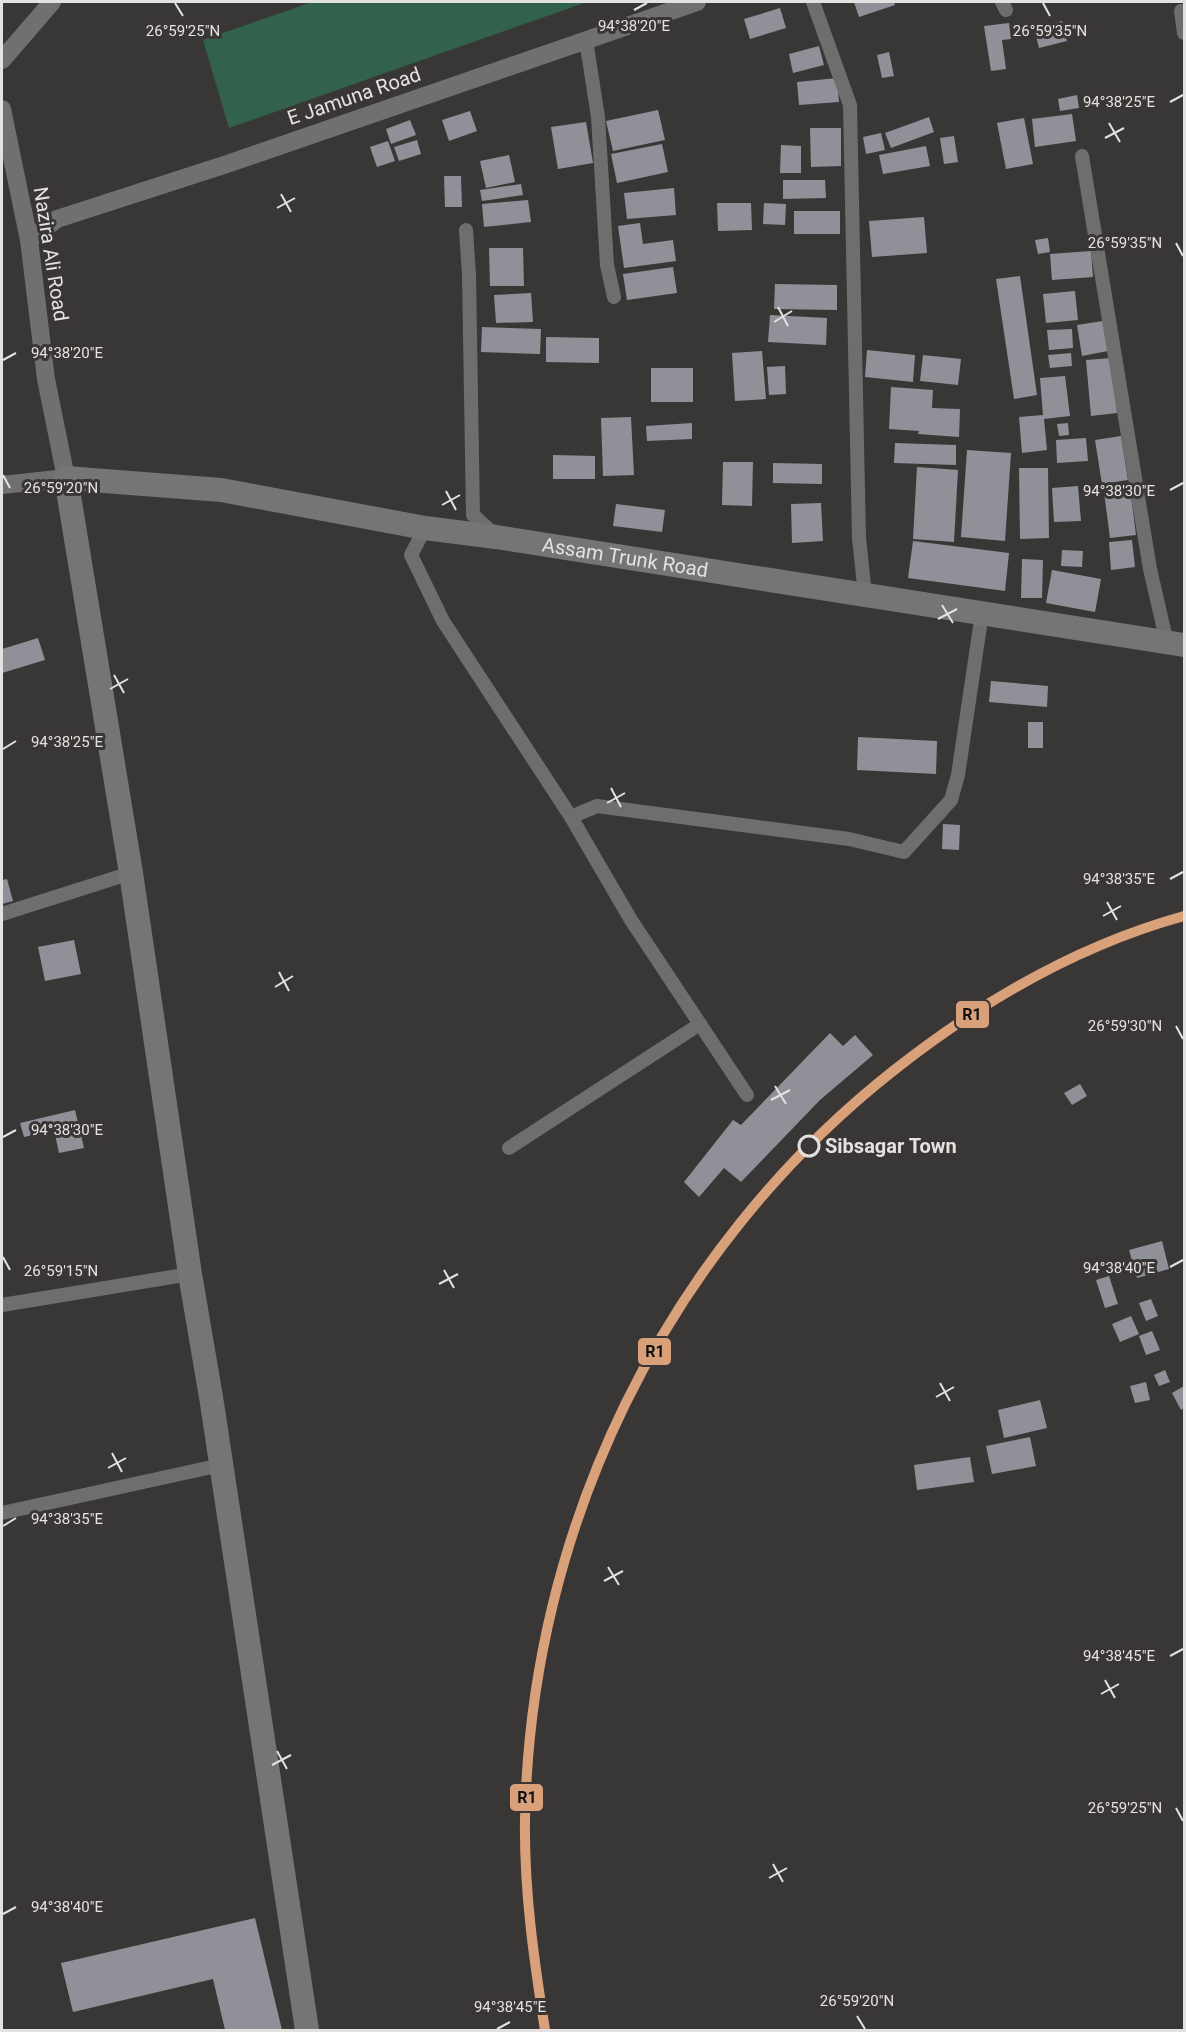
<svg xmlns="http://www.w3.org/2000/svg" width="1186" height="2032" font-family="Roboto,sans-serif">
<rect width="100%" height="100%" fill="#393736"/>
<!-- green -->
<polygon fill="#32624e" points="312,2 587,2 229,128 203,40"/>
<!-- building -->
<g fill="#909098">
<polygon points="854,2 894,2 895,5 859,17"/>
<polygon points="780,8 786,28 750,39 744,19"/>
<polygon points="1062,21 1067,41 1039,48 1034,28"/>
<polygon points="1009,23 1011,39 1002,40 1006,69 991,71 984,26"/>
<polygon points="819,46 824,65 793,73 789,54"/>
<polygon points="889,52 894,76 882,78 877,55"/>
<polygon points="837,78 839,102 799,105 797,82"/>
<polygon points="1077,95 1079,108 1060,111 1058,99"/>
<polygon points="658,110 665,140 613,151 606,121"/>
<polygon points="470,111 477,131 449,141 442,120"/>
<polygon points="1072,114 1076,141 1035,147 1032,119"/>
<polygon points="929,117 934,132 891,148 885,133"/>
<polygon points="1024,118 1033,164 1006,169 997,123"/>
<polygon points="410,120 416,135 391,144 386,129"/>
<polygon points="586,122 593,163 558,169 551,127"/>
<polygon points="810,128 841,128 841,166 811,167"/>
<polygon points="881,133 885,150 866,154 863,137"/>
<polygon points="954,136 958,162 944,164 940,138"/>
<polygon points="417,140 421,154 399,161 394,147"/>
<polygon points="388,141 395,161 377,167 370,147"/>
<polygon points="662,144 668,172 617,183 611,154"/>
<polygon points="781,145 801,146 801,173 780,173"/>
<polygon points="926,146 930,166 883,174 879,155"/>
<polygon points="509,155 515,182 486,188 480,161"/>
<polygon points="444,176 461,176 462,207 445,207"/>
<polygon points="783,180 825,180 826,198 783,199"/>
<polygon points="521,184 523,195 482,201 480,190"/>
<polygon points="674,188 676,215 627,219 624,193"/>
<polygon points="528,200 531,222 484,227 482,204"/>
<polygon points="717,203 751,203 752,230 718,231"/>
<polygon points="764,203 786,204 785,225 763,224"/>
<rect x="794" y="211" width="46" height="23"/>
<polygon points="924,217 927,253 872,257 869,221"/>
<polygon points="640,223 643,244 673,240 676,261 624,268 618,226"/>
<polygon points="1048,238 1050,252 1038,254 1035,240"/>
<polygon points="489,248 523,248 524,286 490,286"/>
<polygon points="1091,251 1093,277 1052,280 1050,254"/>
<polygon points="673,267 677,293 627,300 623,274"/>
<polygon points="1020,276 1037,395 1014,399 996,279"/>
<polygon points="775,284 837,285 837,310 774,309"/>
<polygon points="1075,291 1078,320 1046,323 1043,294"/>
<polygon points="531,293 533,322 496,323 494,295"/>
<polygon points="770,315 827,318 826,345 768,342"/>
<polygon points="1103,321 1108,351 1082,356 1077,325"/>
<polygon points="482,327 541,329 540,354 481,352"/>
<polygon points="1072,329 1073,348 1049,350 1047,330"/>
<polygon points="546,337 599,338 599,363 546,362"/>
<polygon points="867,350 915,355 913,382 865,377"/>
<polygon points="762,351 766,399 735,401 732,353"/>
<polygon points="1071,353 1072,366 1050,368 1048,355"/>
<polygon points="923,355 961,359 958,385 920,381"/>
<polygon points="1112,358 1117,413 1091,416 1086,360"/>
<polygon points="785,366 786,394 769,395 767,367"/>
<rect x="651" y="368" width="42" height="34"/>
<polygon points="1065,376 1070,416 1044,419 1047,450 1022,453 1019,417 1043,415 1040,378"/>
<polygon points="891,387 933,390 932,408 960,409 959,437 918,434 919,431 889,429"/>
<polygon points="631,417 634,475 603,476 601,418"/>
<polygon points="692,423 692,439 647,441 646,426"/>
<polygon points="1068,423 1069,435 1059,436 1057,424"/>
<polygon points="1121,436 1128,480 1102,484 1095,440"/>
<polygon points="1086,438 1088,461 1057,463 1056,440"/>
<polygon points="895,443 956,445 956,465 894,463"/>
<polygon points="967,450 1011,453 1005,541 961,537"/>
<polygon points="553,455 595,456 595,479 553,479"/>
<polygon points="723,462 753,462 752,506 722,505"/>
<polygon points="773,463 822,464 822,484 773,483"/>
<polygon points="917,467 958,470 954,542 913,539"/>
<polygon points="1019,468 1048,468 1049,538 1020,539"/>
<polygon points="1078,486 1081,521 1054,522 1052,488"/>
<polygon points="1130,488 1136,535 1110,538 1104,492"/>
<polygon points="821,503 823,541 792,543 791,504"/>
<polygon points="616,504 665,510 662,532 613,526"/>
<polygon points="1132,540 1135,567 1111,570 1109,542"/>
<polygon points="913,541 1009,553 1005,591 908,578"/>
<polygon points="1062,550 1083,551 1082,567 1061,566"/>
<polygon points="1022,559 1043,560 1042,598 1021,598"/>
<polygon points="1052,570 1101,579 1095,612 1046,603"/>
<polygon points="38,638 45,660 2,673 2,649"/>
<polygon points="991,681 1048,686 1047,707 989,702"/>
<rect x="1028" y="722" width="15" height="26"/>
<polygon points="858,737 937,741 936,774 857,770"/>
<polygon points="943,824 960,825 959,850 942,849"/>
<polygon points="7,879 13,901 2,904 2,880"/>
<polygon points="74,940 81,974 45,981 38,947"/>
<polygon points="830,1033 843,1046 855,1035 873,1055 820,1100 741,1182 724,1168 699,1197 684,1182 733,1120 741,1125"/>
<polygon points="1080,1084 1087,1096 1072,1105 1064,1093"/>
<polygon points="75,1110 84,1148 59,1153 54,1130 24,1137 20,1123"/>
<polygon points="1162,1241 1169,1269 1137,1278 1129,1250"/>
<polygon points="1109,1276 1118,1304 1105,1308 1096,1280"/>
<polygon points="1151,1299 1158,1316 1146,1321 1139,1303"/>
<polygon points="1131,1316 1139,1334 1120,1342 1112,1324"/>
<polygon points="1152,1331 1160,1350 1146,1355 1139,1336"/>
<polygon points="1165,1370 1170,1382 1159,1386 1154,1375"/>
<polygon points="1146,1382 1150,1400 1135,1403 1130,1386"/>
<polygon points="1184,1386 1184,1408 1181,1410 1172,1393"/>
<polygon points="1040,1400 1047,1428 1004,1438 998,1410"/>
<polygon points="1030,1437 1036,1466 992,1474 986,1446"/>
<polygon points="970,1457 974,1482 917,1490 914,1465"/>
<polygon points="255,1918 282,2030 225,2030 213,1979 73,2012 61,1963"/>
</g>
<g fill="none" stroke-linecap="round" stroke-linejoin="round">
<!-- street -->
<g stroke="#6f6e6e" stroke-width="14">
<polyline points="813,2 850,105 859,538 865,595"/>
<polyline points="1002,2 1006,10"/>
<polyline points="1181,11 1184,33"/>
<polyline points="586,40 598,117 607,265 614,297"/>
<polyline points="1082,156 1150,569 1167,643"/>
<polyline points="466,230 469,275 473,515 495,535"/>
<polyline points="425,528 411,555 443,621 571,817 631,920 747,1095"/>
<polyline points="571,817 597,806 849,839 904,852 951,800 958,775 982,613"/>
<polyline points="2,914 131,873"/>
<polyline points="509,1148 700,1024"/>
<polyline points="2,1305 190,1274"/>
<polyline points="2,1513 221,1465"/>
</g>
<!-- secondary -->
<g stroke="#707070" stroke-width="18">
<polyline points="2,60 52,2"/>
<polyline points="2,109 29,240 46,379 66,478 2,485"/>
<polyline points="29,240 57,219 227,164 697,2"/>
</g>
<!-- highway -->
<path stroke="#757574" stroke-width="24" id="s1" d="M307,2030L211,1397L190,1274L131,873L66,478L221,490L425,528L496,537L1184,645"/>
<defs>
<path id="rail-1" d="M545,2030C534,1960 524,1891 525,1820C530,1529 665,1251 893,1071C979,1003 1079,945 1184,916"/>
</defs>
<!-- rail-1 casing -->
<use href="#rail-1" stroke="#3a3635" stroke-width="15"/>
<!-- rail-1 -->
<use href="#rail-1" stroke="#d9a179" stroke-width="10"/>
</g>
<!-- ticks -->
<path fill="none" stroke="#e4e2e1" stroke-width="2" d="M175,3L183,16M1043,3L1050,16M634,10L647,3M1170,102L1183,95M1109,123L1120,142M1105,138L1124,128M281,194L291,212M277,208L295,198M1176,243L1183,256M778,307L788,326M774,322L792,311M3,360L16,353M3,475L10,488M1170,490L1183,483M446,491L456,510M442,505L460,495M942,605L953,623M938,619L957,609M114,675L124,693M110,689L128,679M3,749L16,741M611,788L621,807M607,803L625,793M1170,879L1183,872M1107,902L1117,920M1103,916L1121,906M279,972L289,991M275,987L293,976M1176,1026L1183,1039M775,1086L786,1104M771,1100L790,1090M3,1137L16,1130M3,1257L10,1270M1170,1267L1183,1260M444,1270L454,1288M439,1284L458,1274M940,1383L950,1401M936,1397L954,1387M112,1453L122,1472M108,1468L126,1458M3,1526L16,1518M608,1567L619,1585M604,1581L623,1571M1170,1656L1183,1649M1105,1680L1115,1698M1101,1694L1119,1684M277,1751L287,1769M272,1765L291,1755M1176,1808L1183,1821M773,1864L783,1882M769,1878L787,1868M3,1914L16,1907M857,2016L865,2029M497,2029L510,2022"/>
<!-- markers -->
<circle fill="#3a3635" stroke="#e4e2e1" stroke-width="3" cx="809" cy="1146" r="10"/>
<g text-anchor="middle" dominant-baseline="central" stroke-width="6" stroke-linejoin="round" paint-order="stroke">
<!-- street labels -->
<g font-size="20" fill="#e4e2e1" stroke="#3a3635">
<text transform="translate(354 96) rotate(-19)">E Jamuna Road</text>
<text transform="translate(51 254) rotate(81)">Nazira Ali Road</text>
<text stroke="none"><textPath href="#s1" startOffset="2136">Assam Trunk Road</textPath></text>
</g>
<!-- stop labels -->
<g font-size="20" font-weight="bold" fill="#e4e2e1" stroke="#3a3635" text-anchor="start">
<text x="825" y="1146">Sibsagar Town</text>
</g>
</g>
<g font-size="15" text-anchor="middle" fill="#e4e2e1" stroke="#3a3635" stroke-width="6" stroke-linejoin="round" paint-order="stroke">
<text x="634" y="31">94°38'20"E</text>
<text x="183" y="36">26°59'25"N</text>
<text x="1050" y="36">26°59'35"N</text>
<text x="1119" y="107">94°38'25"E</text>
<text x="1125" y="248">26°59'35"N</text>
<text x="67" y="358">94°38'20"E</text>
<text x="61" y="493">26°59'20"N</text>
<text x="1119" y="496">94°38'30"E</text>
<text x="67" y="747">94°38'25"E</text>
<text x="1119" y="884">94°38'35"E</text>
<text x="1125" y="1031">26°59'30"N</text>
<text x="67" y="1135">94°38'30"E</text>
<text x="1119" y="1273">94°38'40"E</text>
<text x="61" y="1276">26°59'15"N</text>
<text x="67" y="1524">94°38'35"E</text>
<text x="1119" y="1661">94°38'45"E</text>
<text x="1125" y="1813">26°59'25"N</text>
<text x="67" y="1912">94°38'40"E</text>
<text x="857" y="2006">26°59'20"N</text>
<text x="510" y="2012">94°38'45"E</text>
</g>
<g stroke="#3a3635" stroke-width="2">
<rect x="955" y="1000" width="35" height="29" rx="6" fill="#d9a179"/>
<rect x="637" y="1337" width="35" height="29" rx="6" fill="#d9a179"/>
<rect x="509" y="1783" width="35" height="29" rx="6" fill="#d9a179"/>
</g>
<g font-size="16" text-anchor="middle" font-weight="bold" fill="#111">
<text x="972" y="1020">R1</text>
<text x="655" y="1357">R1</text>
<text x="527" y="1803">R1</text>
</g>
<!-- border -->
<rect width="1186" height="2032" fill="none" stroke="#e4e2e1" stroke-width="6"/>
</svg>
